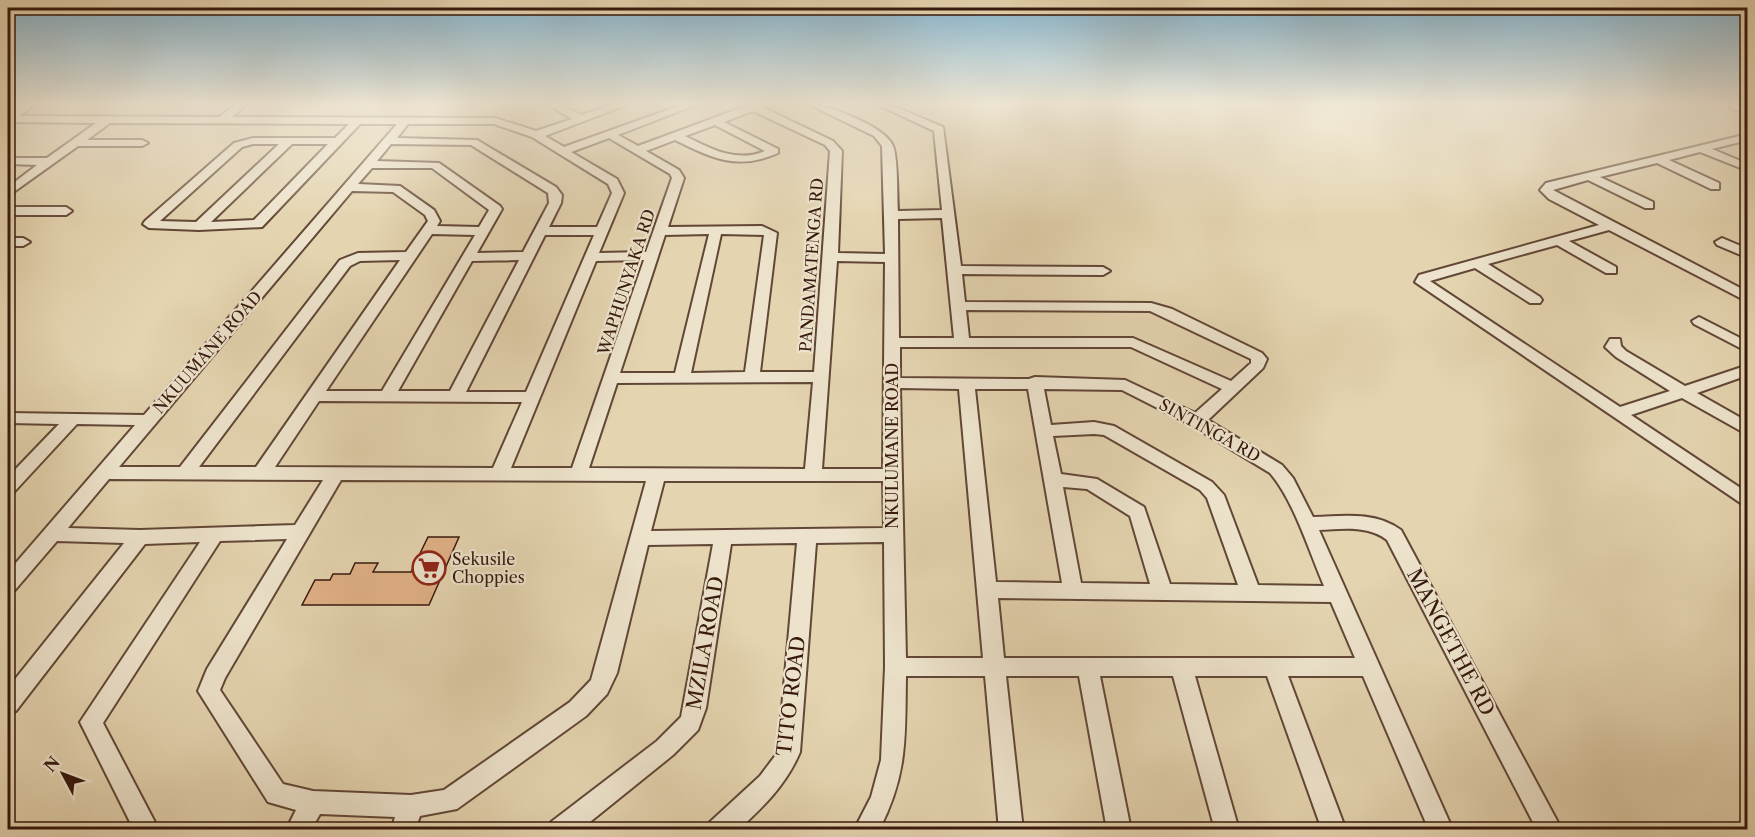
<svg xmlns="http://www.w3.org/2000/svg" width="1755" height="837" font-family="'Libre Caslon Text',serif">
<rect width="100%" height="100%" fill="#e4d4b0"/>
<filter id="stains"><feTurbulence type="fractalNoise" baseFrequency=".00333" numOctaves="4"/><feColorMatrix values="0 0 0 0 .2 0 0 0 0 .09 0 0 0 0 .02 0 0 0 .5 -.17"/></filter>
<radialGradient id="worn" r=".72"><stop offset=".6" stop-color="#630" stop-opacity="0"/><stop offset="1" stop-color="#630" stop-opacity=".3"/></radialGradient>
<!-- building -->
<polygon fill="#e1b187" stroke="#36180d" stroke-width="1.5" points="428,537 459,537 429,605 302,605 315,580 330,580 333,574 350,574 355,563 378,563 373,572 411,572"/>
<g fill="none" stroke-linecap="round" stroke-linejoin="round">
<defs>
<g id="minor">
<path d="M24,104H36L19,116L219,117L236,104H247L232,117L495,118L536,131L572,119L547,104H559L581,115L615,104H629L545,136L564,147L684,104H698L618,135L638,146L749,105L767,104L762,107L833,141L842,151L838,253L885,254L882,146L874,136L808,104C827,104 886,127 893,146C898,158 897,196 898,211L942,210L934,131L876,104H889L943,127L961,266L1103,267L1110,271L1103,275L962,274L965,302L1151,303L1172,309L1262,353L1267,359L1263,368L1208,420L1282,465L1293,478L1313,517C1343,516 1375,511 1401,530L1562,830H1537L1387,540C1368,525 1342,529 1319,530L1453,830H1429L1363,676H1288L1346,830H1322L1267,676H1195L1239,830H1215L1173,676H1100L1131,830H1107L1079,676H1006L1023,830H999L985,676H906C905,737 908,774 879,830H854L871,797L881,760L885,667L884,542L816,543L800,752C786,785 764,806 738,830H707L710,822L760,776L778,752L797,543L731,544L706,708L698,730L673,755L580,830H548L551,822L657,741L681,717L713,544L648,545L617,673L607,694L586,716L457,809L420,816L415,830H391L395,817L320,814L311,830H286L296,810L268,802L198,691L207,669L287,539L220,541L103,723L159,830H134L80,722L200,542L145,544L16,711L8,713V688L124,543L57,541L15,590L8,593V572L135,425L77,424L14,492L8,494V477L59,424L8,423V413L144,415L397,124H360L262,227L199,230L149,228L143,224L145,221L234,143L253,138H335L349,124L110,123L87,140H142L148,143L142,146H78L8,196V187L37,165L8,164V158H47L96,123L8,122V114ZM753,111L825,145L830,151L814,372H760L777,233L762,226L668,227L684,178L679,170L646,151L675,140C712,158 737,171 778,153V149L724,122ZM408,124H494L532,137L608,184L612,193L597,227H549L561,203L562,195L556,187L477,140L397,138ZM715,125L765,151C736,163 711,149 685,136ZM609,138L670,174L672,178L646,252L599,253L624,193L617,179L571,152ZM253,144H279L196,222L160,221L242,147ZM292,144H328L254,220L211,222ZM391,144L471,145L548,193L549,203L523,252L477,253L502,209L500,206L439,163L377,161ZM372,168H432L489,210L479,227L437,226L440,221L434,210L400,186L358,184ZM352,191L393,192L425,215L428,221L406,252L358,253L340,260L180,467H119ZM942,218L954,338H899L898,219ZM432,234L475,235L382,391H326ZM709,234L675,373H620L665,235ZM721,234L764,235L745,372L691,373ZM545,235H594L526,392H466ZM400,260L256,467H199L350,266L360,261ZM519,260L450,391H398L472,261ZM644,260L572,468H511L596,261ZM837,261L885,262L883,469H822ZM966,310L1150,311L1251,359V363L1231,381L1133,338H969ZM900,347H1131L1222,389L1195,413L1125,380L1035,377L1029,379L900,378ZM813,382L805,469L589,468L617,383ZM900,388L959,389L983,658H906ZM975,389H1028L1062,583L996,582ZM1044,389L1122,390L1191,425L1270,473C1294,501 1309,551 1324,586L1258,585L1224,495L1212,482L1114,426L1094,422L1051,425ZM319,401L522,402L493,468L275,467ZM1094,434L1104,435L1200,490L1207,498L1238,585L1170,584L1144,507L1097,479L1061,474L1053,436ZM109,479L323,480L295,525L140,530L68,528ZM341,480L646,481L591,680L570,702L444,790L411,795L313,791L283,784L220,690L225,678ZM664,481H883L884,528L651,531ZM1063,487L1087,489L1130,516L1150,584L1081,583ZM998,598L1331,602L1355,658H1004Z"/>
<polygon points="1735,104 1748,107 1748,113 1731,109 1731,105"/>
<polygon points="1748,134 1748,140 1712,149 1748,164 1748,171 1700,152 1669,160 1719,183 1719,189 1711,189 1657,163 1600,177 1653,202 1653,208 1645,208 1588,180 1553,190 1748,292 1748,302 1609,230 1569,241 1616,267 1616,273 1606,273 1557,245 1488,264 1540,297 1542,300 1540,303 1530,303 1475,268 1430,281 1620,407 1670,391 1616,357 1605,347 1610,339 1620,339 1621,346 1626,351 1685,386 1748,365 1748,375 1697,393 1748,422 1748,435 1682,398 1631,415 1748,493 1748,508 1415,282 1419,275 1599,225 1549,199 1540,190 1546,183"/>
<polygon points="8,207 66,207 72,211 66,215 8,215"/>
<polygon points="8,238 23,238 30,242 23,246 8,246"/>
<polygon points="1722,238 1748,249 1748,258 1717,245 1715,242"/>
<polygon points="1699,317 1748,342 1748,352 1694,324 1692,321"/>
</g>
</defs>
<!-- minor casing -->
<use href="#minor" stroke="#624736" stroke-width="4"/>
<!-- minor -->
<use href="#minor" fill="#ede3cc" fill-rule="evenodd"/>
</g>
<!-- sky -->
<linearGradient id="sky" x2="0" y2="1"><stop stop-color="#87b6d0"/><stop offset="0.47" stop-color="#f3ecdb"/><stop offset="1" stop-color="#f3ecdb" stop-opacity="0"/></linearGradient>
<rect width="1755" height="221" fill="url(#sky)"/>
<!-- icons -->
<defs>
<symbol id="supermarket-ring" viewBox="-11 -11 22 22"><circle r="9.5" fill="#ede3cc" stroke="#8f2418" stroke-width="1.5"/><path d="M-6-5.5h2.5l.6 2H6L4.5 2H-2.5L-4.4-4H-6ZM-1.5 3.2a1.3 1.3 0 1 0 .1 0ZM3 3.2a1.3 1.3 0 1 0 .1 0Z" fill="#8f2418"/></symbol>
</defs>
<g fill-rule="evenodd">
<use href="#supermarket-ring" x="410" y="549" width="38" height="38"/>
</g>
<g text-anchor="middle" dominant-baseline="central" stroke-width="4.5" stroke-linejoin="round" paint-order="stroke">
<!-- street labels -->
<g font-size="16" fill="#36180d" stroke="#ede3cc">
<text transform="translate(811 265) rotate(-86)">PANDAMATENGA RD</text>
<text transform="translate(626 282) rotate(-72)">WAPHUNYAKA RD</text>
<text transform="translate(207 352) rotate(-49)">NKUUMANE ROAD</text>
<text transform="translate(1210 430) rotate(29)">SINTINGA RD</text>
<text transform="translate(892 446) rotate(-90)">NKULUMANE ROAD</text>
</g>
<!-- poi labels -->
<g font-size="16" fill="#36180d" stroke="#ede3cc" text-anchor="start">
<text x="452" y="559">Sekusile<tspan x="452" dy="18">Choppies</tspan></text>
</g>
<!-- near-street labels -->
<g font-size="20" fill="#36180d" stroke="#ede3cc">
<text transform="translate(1451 642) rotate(62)">MANGETHE RD</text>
<text transform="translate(705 643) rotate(-80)">MZILA ROAD</text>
<text transform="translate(791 696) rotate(-83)">TITO ROAD</text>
</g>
</g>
<!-- margin -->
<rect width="1755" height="837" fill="none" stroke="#e4d4b0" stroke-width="30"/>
<rect x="9" y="9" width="1737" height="819" fill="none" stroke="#36180d" stroke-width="3"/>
<rect x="15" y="15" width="1725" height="807" fill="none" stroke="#36180d" stroke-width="1.5"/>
<!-- north arrow -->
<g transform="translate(63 774) rotate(311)" stroke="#ede3cc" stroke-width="4.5" paint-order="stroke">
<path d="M0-4.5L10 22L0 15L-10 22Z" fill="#36180d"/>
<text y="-9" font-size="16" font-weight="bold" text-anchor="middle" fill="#36180d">N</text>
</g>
<rect width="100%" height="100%" filter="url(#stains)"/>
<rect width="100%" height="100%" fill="url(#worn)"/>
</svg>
